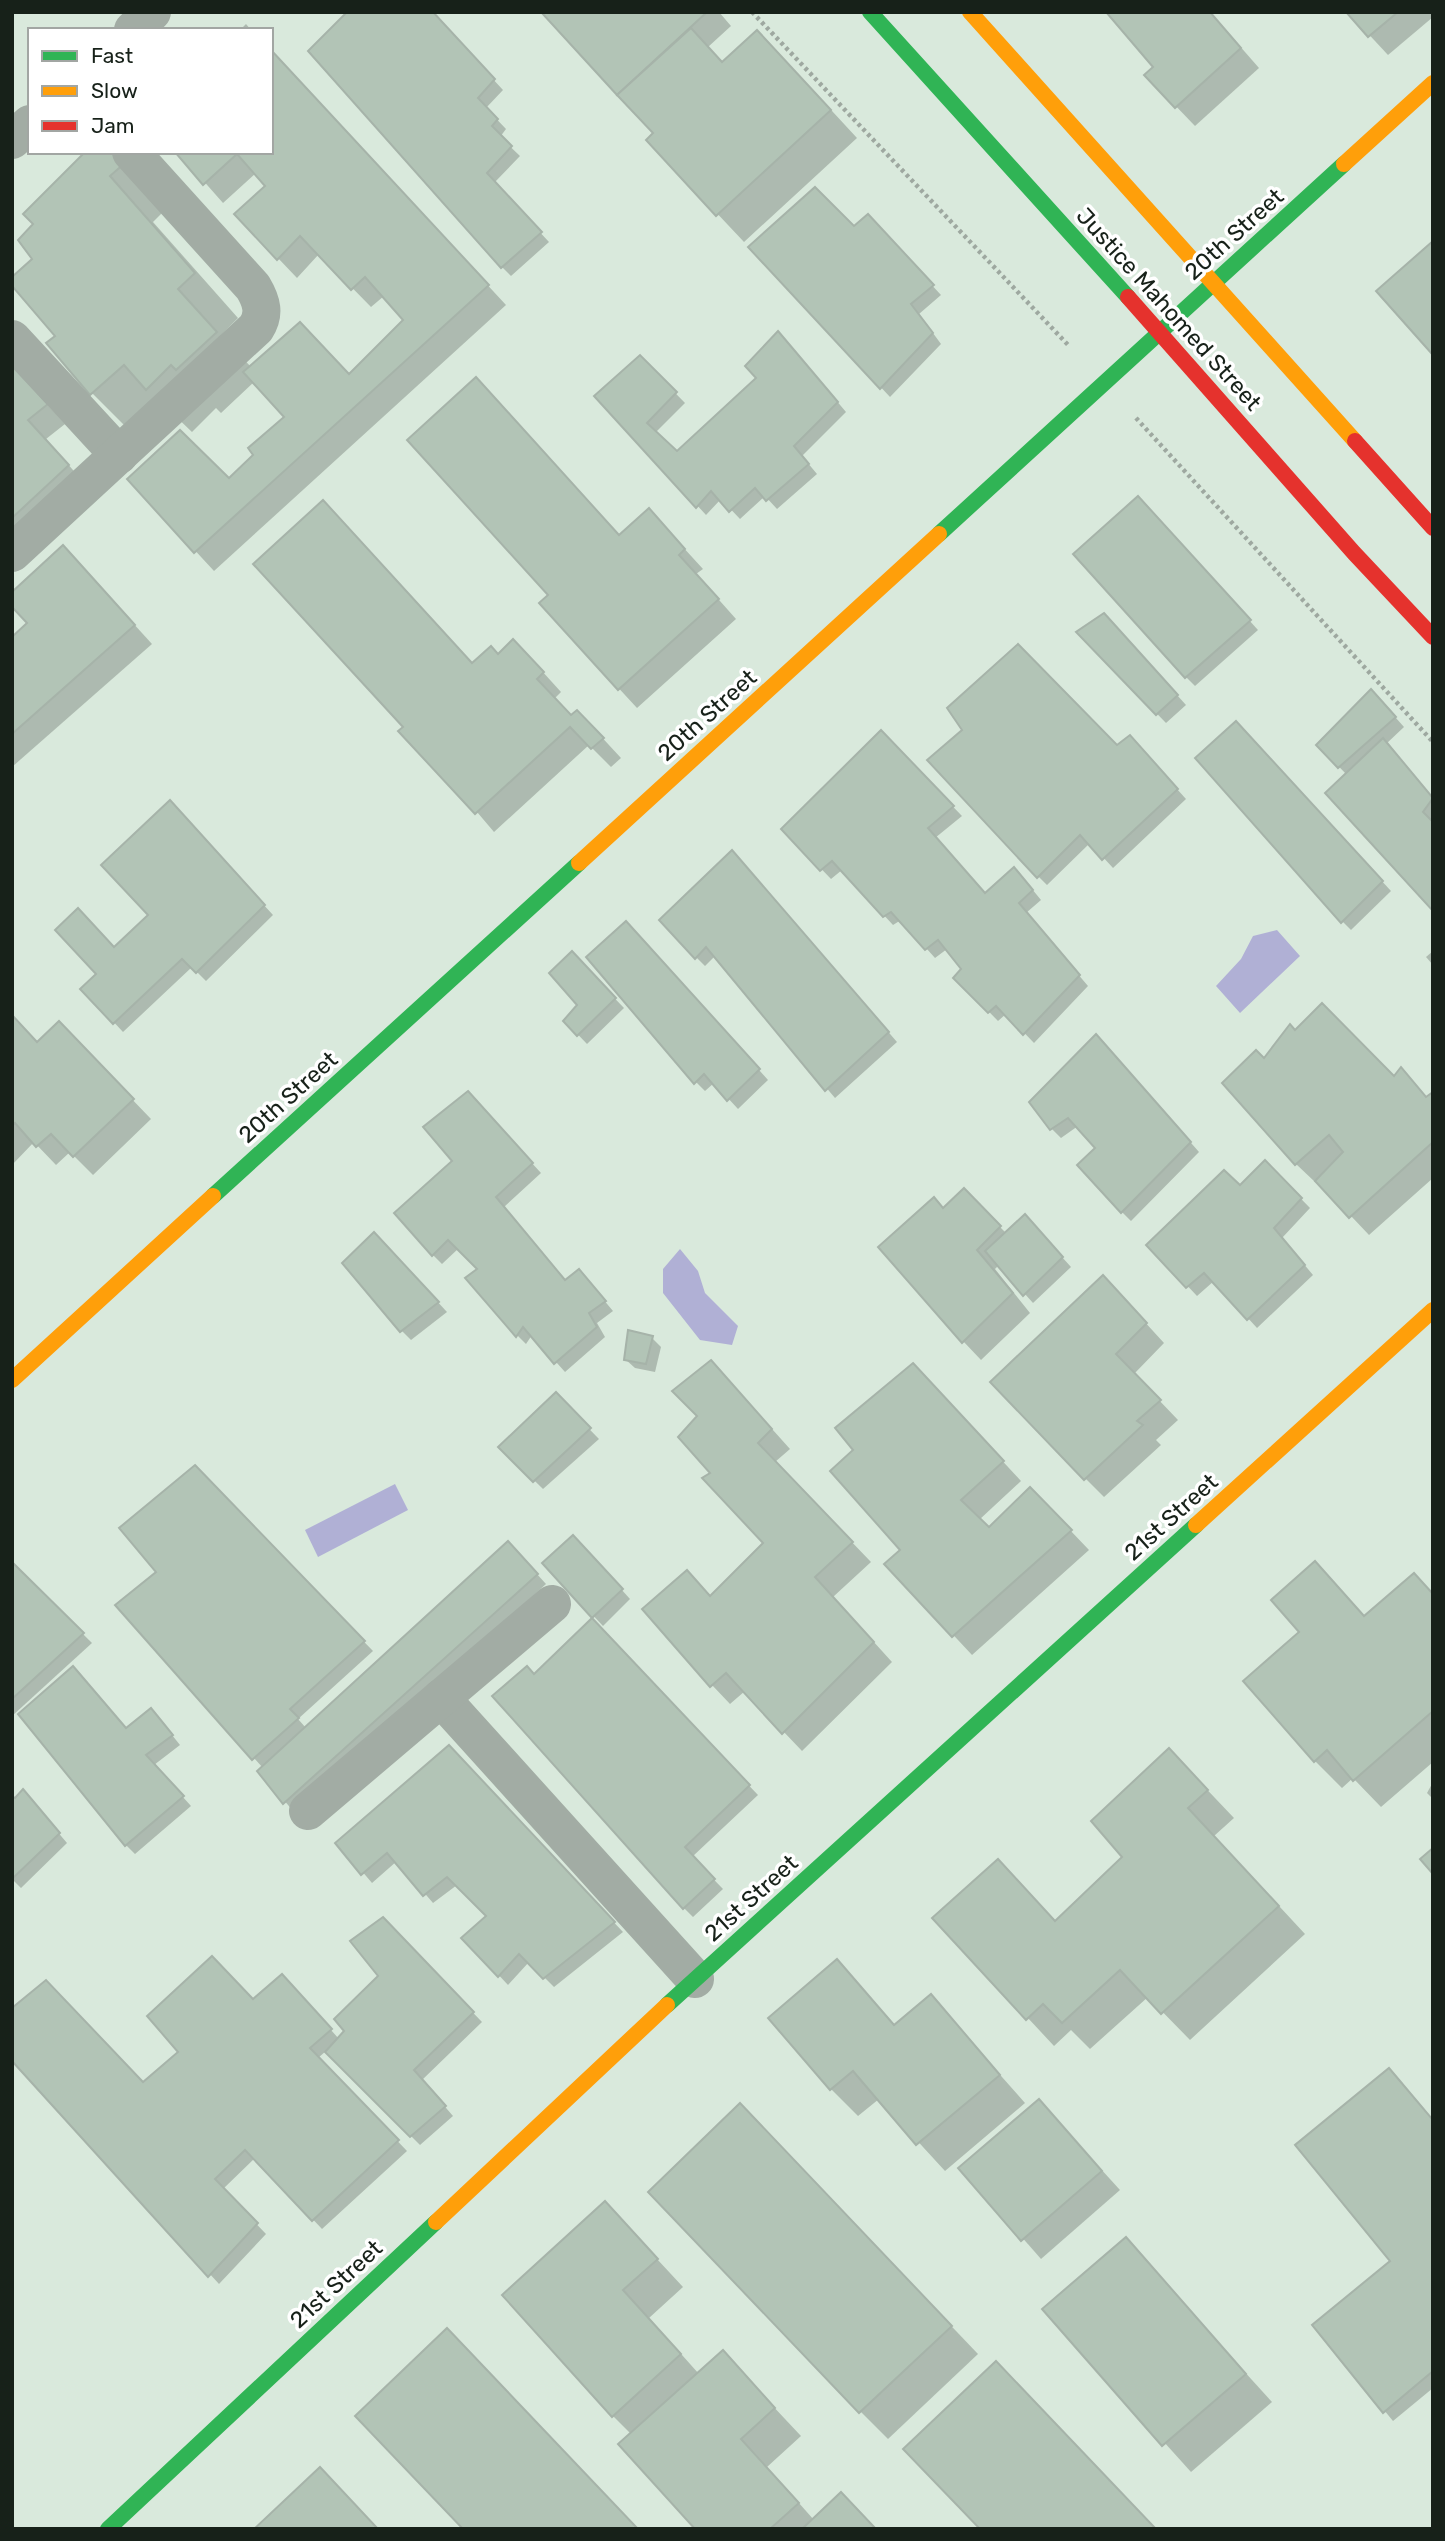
<svg xmlns="http://www.w3.org/2000/svg" width="1445" height="2541" font-family="Rubik,sans-serif">
<rect width="100%" height="100%" fill="#d9e9dc"/>
<!-- water -->
<g fill="#b0b0d5">
<polygon points="1277,930 1300,956 1240,1013 1216,986 1241,959 1253,936"/>
<polygon points="680,1249 698,1271 705,1293 738,1326 732,1345 700,1340 663,1293 663,1269"/>
<polygon points="395,1484 408,1510 318,1557 305,1530"/>
</g>
<!-- shadow -->
<g fill="#0003">
<polygon points="431,12 503,90 486,108 506,129 500,137 520,156 494,183 549,242 511,276 502,267"/>
<polygon points="544,12 719,12 731,26 708,47 724,63 784,59 857,138 744,242 648,140 656,133"/>
<polygon points="1210,12 1259,68 1195,126 1146,75"/>
<polygon points="1348,12 1431,12 1433,17 1388,55"/>
<polygon points="246,24 251,30 240,30"/>
<polygon points="271,51 506,305 214,571 129,479 229,480 256,455 286,417 254,382 221,413 216,408 192,432 168,409 136,437 92,393 58,336 34,259 115,152 169,206 153,222 238,318 221,335 251,367 349,376 406,320 384,296 371,307 319,254 297,278 236,214 267,186 256,173 223,203 178,152 271,152"/>
<polygon points="877,226 941,295 919,314 941,344 890,397 751,248"/>
<polygon points="787,342 846,412 802,456 817,474 777,509 765,496 740,519 721,499 706,515 597,396 640,357 685,403 655,433 677,453 759,378"/>
<polygon points="12,367 65,424 46,439 86,485 12,545"/>
<polygon points="1147,508 1258,630 1195,686 1186,677"/>
<polygon points="649,510 703,569 696,574 736,619 637,708 541,604"/>
<polygon points="342,521 473,664 499,656 532,660 561,692 554,699 571,717 596,731 621,758 611,767 589,745 494,832 405,727"/>
<polygon points="81,566 152,644 12,767 12,640"/>
<polygon points="1113,624 1186,705 1166,723 1078,632"/>
<polygon points="1380,700 1404,727 1386,744 1433,799 1431,822 1347,775 1318,745"/>
<polygon points="881,732 962,816 935,838 985,895 1023,878 1041,900 1026,913 1088,986 1034,1043 1006,1014 998,1021 956,978 963,969 947,949 935,958 901,920 893,925 842,870 831,879 783,829"/>
<polygon points="1245,732 1391,891 1351,930 1342,921"/>
<polygon points="1117,747 1139,747 1186,799 1113,868 1090,843 1047,885 1038,876"/>
<polygon points="179,812 273,915 206,981 192,967 123,1032 83,989 99,974 114,949 150,915"/>
<polygon points="741,861 897,1042 835,1098 715,956 705,966 696,957"/>
<polygon points="635,932 768,1080 738,1109 714,1083 705,1091 696,1082"/>
<polygon points="1433,951 1433,965 1426,957"/>
<polygon points="572,954 624,1008 587,1044 565,1021 579,1005"/>
<polygon points="12,1016 37,1043 77,1042 151,1119 93,1175 70,1152 56,1165 34,1142 12,1165"/>
<polygon points="1295,1032 1394,1078 1401,1070 1427,1098 1433,1094 1433,1178 1369,1235 1317,1180 1315,1182 1296,1164 1264,1060"/>
<polygon points="1105,1045 1199,1152 1131,1221 1122,1212 1097,1148 1078,1126 1061,1138 1052,1129"/>
<polygon points="477,1103 541,1173 504,1207 566,1281 587,1280 613,1311 597,1323 605,1337 565,1372 532,1335 526,1344 517,1335 480,1270 459,1248 442,1264 433,1255 454,1162"/>
<polygon points="1265,1162 1310,1208 1282,1238 1313,1275 1257,1328 1214,1281 1197,1296 1149,1245 1240,1188"/>
<polygon points="964,1191 1007,1234 1034,1226 1071,1267 1033,1303 999,1265 995,1269 1030,1313 981,1360 963,1341"/>
<polygon points="383,1243 447,1312 411,1340 401,1330"/>
<polygon points="1121,1296 1164,1343 1134,1374 1178,1420 1156,1440 1161,1445 1104,1497 1085,1478"/>
<polygon points="652,1338 661,1347 655,1372 635,1368 625,1359"/>
<polygon points="729,1381 790,1449 775,1462 871,1562 833,1597 892,1662 802,1751 745,1691 730,1704 712,1685 687,1572 712,1597 765,1543 712,1473"/>
<polygon points="931,1384 1021,1481 979,1520 989,1530 1049,1508 1089,1550 972,1655 887,1564 903,1550"/>
<polygon points="556,1395 599,1439 543,1489 500,1447"/>
<polygon points="195,1468 373,1651 298,1719 306,1728 517,1552 546,1584 294,1812 259,1771 263,1768 254,1758 159,1572"/>
<polygon points="582,1546 630,1599 603,1626 544,1563"/>
<polygon points="12,1564 92,1643 12,1716"/>
<polygon points="1315,1564 1365,1617 1414,1575 1433,1593 1433,1762 1381,1807 1353,1778 1342,1788 1315,1761 1301,1632"/>
<polygon points="592,1621 758,1795 692,1857 723,1889 693,1917 684,1908 534,1676"/>
<polygon points="160,1720 180,1745 154,1765 191,1806 135,1854 126,1845 127,1730"/>
<polygon points="458,1757 623,1932 554,1987 529,1962 508,1985 464,1938 488,1916 457,1885 433,1903 397,1861 372,1883 338,1843"/>
<polygon points="1196,1778 1234,1818 1214,1836 1305,1934 1190,2040 1148,1997 1090,2049 1071,2030 1054,2046 935,1918 1056,1922 1124,1857"/>
<polygon points="1433,1782 1433,1799 1427,1793"/>
<polygon points="23,1791 67,1843 21,1888 12,1879 12,1797 15,1800"/>
<polygon points="383,1919 482,2022 422,2080 453,2116 420,2145 326,2051 318,2058 407,2151 322,2229 255,2158 223,2189 266,2234 219,2284 12,2058 143,2084 253,2002 291,1985 339,2039 380,1976"/>
<polygon points="837,1962 896,2026 931,1997 1025,2103 945,2171 879,2099 858,2116 831,2089"/>
<polygon points="1039,2101 1120,2190 1041,2259 961,2168"/>
<polygon points="1433,2121 1433,2388 1393,2421 1314,2325 1393,2261"/>
<polygon points="767,2133 978,2354 888,2439 860,2411"/>
<polygon points="605,2203 683,2287 649,2318 699,2374 723,2353 801,2436 767,2467 814,2520 875,2529 698,2529 631,2434 613,2416"/>
<polygon points="1125,2240 1272,2402 1191,2472 1045,2310"/>
</g>
<!-- building -->
<g fill="#b2c4b6" stroke="#a6b3a9" stroke-width="2">
<polygon points="347,12 433,12 495,79 478,98 498,119 492,126 512,146 487,173 542,232 501,268 308,51"/>
<polygon points="541,12 707,12 617,95"/>
<polygon points="1106,12 1210,12 1241,48 1175,108 1144,75 1153,67"/>
<polygon points="1346,12 1398,12 1368,37"/>
<polygon points="691,28 722,62 757,30 831,110 716,216 646,140 653,133 617,95"/>
<polygon points="271,50 489,285 194,553 127,479 180,430 229,478 253,455 248,448 284,417 243,372 300,322 349,374 403,320 365,277 351,290 300,236 277,260 234,214 265,186 237,154 203,185 175,152 271,152"/>
<polygon points="85,152 118,152 127,161 110,176 195,273 178,289 217,332 176,370 171,365 146,390 124,365 90,395 46,343 55,336 12,286 12,277 32,259 18,240 33,224 23,214"/>
<polygon points="815,187 854,226 868,214 934,285 911,304 933,333 880,389 748,247"/>
<polygon points="1433,241 1433,355 1376,291"/>
<polygon points="778,331 838,402 794,446 809,464 766,501 755,488 729,512 711,491 696,508 594,396 640,355 677,392 647,423 677,451 756,378 745,366"/>
<polygon points="12,366 48,404 28,420 69,465 12,518"/>
<polygon points="476,377 619,535 649,508 685,549 679,555 719,599 618,690 539,603 548,595 407,440"/>
<polygon points="1138,496 1251,620 1185,678 1073,554"/>
<polygon points="323,500 472,663 491,646 498,654 513,639 544,672 537,679 571,715 577,710 604,738 591,749 570,727 475,814 398,731 403,727 253,564"/>
<polygon points="63,545 135,625 12,734 12,637 27,623 12,607 12,592"/>
<polygon points="1104,613 1178,695 1156,715 1076,632"/>
<polygon points="1018,644 1117,745 1130,735 1178,789 1102,860 1080,835 1037,878 927,760 962,730 947,708"/>
<polygon points="1371,689 1396,717 1338,768 1316,745"/>
<polygon points="1236,721 1383,881 1341,923 1195,758"/>
<polygon points="881,730 954,806 928,828 985,893 1014,867 1033,890 1019,903 1080,975 1023,1035 996,1006 988,1013 953,978 961,969 938,940 925,950 891,912 883,917 832,861 820,871 781,829"/>
<polygon points="1383,738 1433,798 1423,812 1433,822 1433,911 1325,793"/>
<polygon points="170,800 265,905 196,973 182,959 113,1024 80,989 96,974 55,930 78,908 114,947 148,915 101,865"/>
<polygon points="732,850 889,1032 825,1091 706,947 695,959 659,920"/>
<polygon points="626,921 760,1069 727,1101 704,1074 694,1084 586,957"/>
<polygon points="572,951 616,998 577,1036 563,1021 577,1005 549,973"/>
<polygon points="1322,1003 1394,1076 1401,1067 1426,1097 1433,1092 1433,1142 1349,1218 1315,1181 1343,1152 1329,1135 1295,1165 1222,1083 1256,1050 1264,1058 1290,1024 1295,1030"/>
<polygon points="12,1015 37,1042 59,1021 134,1099 73,1157 51,1134 36,1147 15,1123 12,1126"/>
<polygon points="1096,1034 1191,1142 1121,1213 1077,1165 1095,1148 1068,1118 1050,1130 1029,1102"/>
<polygon points="468,1091 533,1163 496,1197 565,1280 579,1269 606,1301 589,1313 597,1327 554,1364 523,1327 516,1337 465,1278 477,1269 448,1240 432,1256 394,1213 452,1161 423,1127"/>
<polygon points="1265,1160 1302,1198 1274,1228 1305,1265 1247,1320 1204,1273 1186,1288 1146,1245 1224,1170 1240,1185"/>
<polygon points="964,1188 1001,1226 977,1250 1013,1293 962,1343 878,1247 934,1197 943,1208"/>
<polygon points="1025,1214 1063,1257 1023,1296 985,1251"/>
<polygon points="374,1232 439,1302 400,1332 342,1263"/>
<polygon points="1103,1275 1147,1323 1116,1354 1161,1400 1137,1421 1143,1425 1084,1480 990,1382"/>
<polygon points="628,1330 653,1336 646,1364 624,1360"/>
<polygon points="711,1360 772,1429 758,1443 853,1542 815,1577 874,1642 782,1734 726,1673 710,1687 642,1609 687,1570 710,1596 763,1543 702,1478 710,1473 678,1437 697,1416 672,1391"/>
<polygon points="913,1363 1004,1461 961,1500 989,1527 1030,1487 1072,1530 952,1637 884,1564 900,1550 830,1471 853,1450 835,1428"/>
<polygon points="556,1392 591,1428 533,1482 498,1447"/>
<polygon points="195,1465 365,1641 290,1709 299,1718 252,1760 115,1605 156,1572 119,1528"/>
<polygon points="573,1535 623,1589 592,1618 542,1563"/>
<polygon points="508,1541 538,1574 283,1804 257,1771"/>
<polygon points="1315,1561 1364,1616 1414,1573 1433,1594 1433,1711 1353,1781 1327,1750 1314,1762 1243,1681 1299,1632 1271,1600"/>
<polygon points="12,1562 84,1633 12,1699"/>
<polygon points="592,1618 750,1785 685,1847 715,1879 683,1909 492,1696 527,1666 534,1674"/>
<polygon points="73,1666 126,1728 151,1708 173,1735 146,1755 184,1796 125,1846 18,1714"/>
<polygon points="449,1745 615,1922 543,1979 519,1954 498,1977 461,1938 486,1916 447,1877 423,1896 387,1853 361,1875 335,1843"/>
<polygon points="1169,1748 1208,1790 1188,1808 1279,1906 1161,2014 1120,1970 1062,2023 1043,2004 1026,2020 932,1918 998,1859 1055,1921 1122,1857 1091,1821"/>
<polygon points="23,1789 60,1833 12,1879 12,1796 15,1798"/>
<polygon points="1433,1848 1433,1874 1420,1859"/>
<polygon points="383,1917 474,2012 414,2070 446,2106 410,2137 325,2052 344,2031 334,2019 378,1976 350,1941"/>
<polygon points="212,1956 253,1999 282,1974 332,2029 310,2048 399,2140 312,2221 245,2150 215,2179 258,2223 208,2277 12,2061 12,2008 46,1980 143,2082 178,2052 147,2016"/>
<polygon points="837,1959 894,2025 931,1994 1000,2075 916,2145 853,2071 830,2090 768,2018"/>
<polygon points="1389,2068 1433,2120 1433,2371 1383,2413 1312,2325 1390,2261 1295,2145"/>
<polygon points="1039,2099 1102,2171 1021,2241 958,2168"/>
<polygon points="740,2103 952,2326 859,2413 648,2192"/>
<polygon points="605,2201 658,2259 623,2290 681,2354 612,2417 502,2295"/>
<polygon points="1126,2237 1246,2374 1162,2446 1042,2309"/>
<polygon points="447,2328 638,2529 463,2529 355,2416"/>
<polygon points="723,2350 775,2408 741,2439 799,2503 770,2529 695,2529 618,2444"/>
<polygon points="996,2361 1156,2529 980,2529 903,2449"/>
<polygon points="320,2467 378,2529 254,2529"/>
<polygon points="841,2492 876,2529 802,2529"/>
</g>
<g fill="none" stroke-linecap="round" stroke-linejoin="round">
<!-- path -->
<g stroke="#9ea8a0" stroke-width="4.5" stroke-dasharray="3.5 3.5" stroke-linecap="butt">
<polyline points="752,12 1070,347"/>
<polyline points="1136,418 1433,742"/>
</g>
<!-- street -->
<g stroke="#a2aca4" stroke-width="38">
<polyline points="133,30 152,12"/>
<polyline points="12,140 30,124"/>
<polyline points="12,339 119,455"/>
<path d="M12,553L256,328C265,314 262,302 253,287L131,152"/>
<polyline points="441,1698 695,1979"/>
<polyline points="308,1811 552,1604"/>
</g>
<!-- fast -->
<g stroke="#30b455" stroke-width="16">
<polyline points="870,12 1128,297"/>
<polyline points="939,534 1344,164"/>
<polyline points="213,1196 579,863"/>
<polyline points="667,2005 1196,1525"/>
<polyline points="108,2529 436,2222"/>
</g>
<!-- slow -->
<g stroke="#ff9f0a" stroke-width="16">
<polyline points="970,12 1355,441"/>
<polyline points="1344,164 1433,83"/>
<polyline points="579,863 939,534"/>
<polyline points="12,1380 213,1196"/>
<polyline points="1196,1525 1433,1310"/>
<polyline points="436,2222 667,2005"/>
</g>
<!-- jam -->
<g stroke="#e5322d" stroke-width="16">
<polyline points="1128,297 1354,553 1433,637"/>
<polyline points="1355,441 1433,528"/>
</g>
</g>
<g text-anchor="middle" dominant-baseline="central" stroke-width="7" stroke-linejoin="round" paint-order="stroke">
<!-- street labels -->
<g font-size="23" fill="#172119" stroke="#fff">
<text transform="translate(1234 234) rotate(-42)">20th Street</text>
<text transform="translate(1169 309) rotate(48)">Justice Mahomed Street</text>
<text transform="translate(707 715) rotate(-42)">20th Street</text>
<text transform="translate(288 1097) rotate(-42)">20th Street</text>
<text transform="translate(1171 1517) rotate(-42)">21st Street</text>
<text transform="translate(751 1898) rotate(-42)">21st Street</text>
<text transform="translate(336 2284) rotate(-43)">21st Street</text>
</g>
</g>
<!-- border -->
<rect width="1445" height="2541" fill="none" stroke="#172119" stroke-width="28"/>
<!-- legend -->
<rect x="28" y="28" width="245" height="126" fill="#ffffff" stroke="#a2a6a3" stroke-width="2"/>
<rect x="42" y="51" width="35" height="10" fill="#30b455" stroke="#a2a6a3" stroke-width="2"/>
<text x="91" y="63" font-size="21" fill="#172119">Fast</text>
<rect x="42" y="86" width="35" height="10" fill="#ff9f0a" stroke="#a2a6a3" stroke-width="2"/>
<text x="91" y="98" font-size="21" fill="#172119">Slow</text>
<rect x="42" y="121" width="35" height="10" fill="#e5322d" stroke="#a2a6a3" stroke-width="2"/>
<text x="91" y="133" font-size="21" fill="#172119">Jam</text>
</svg>
